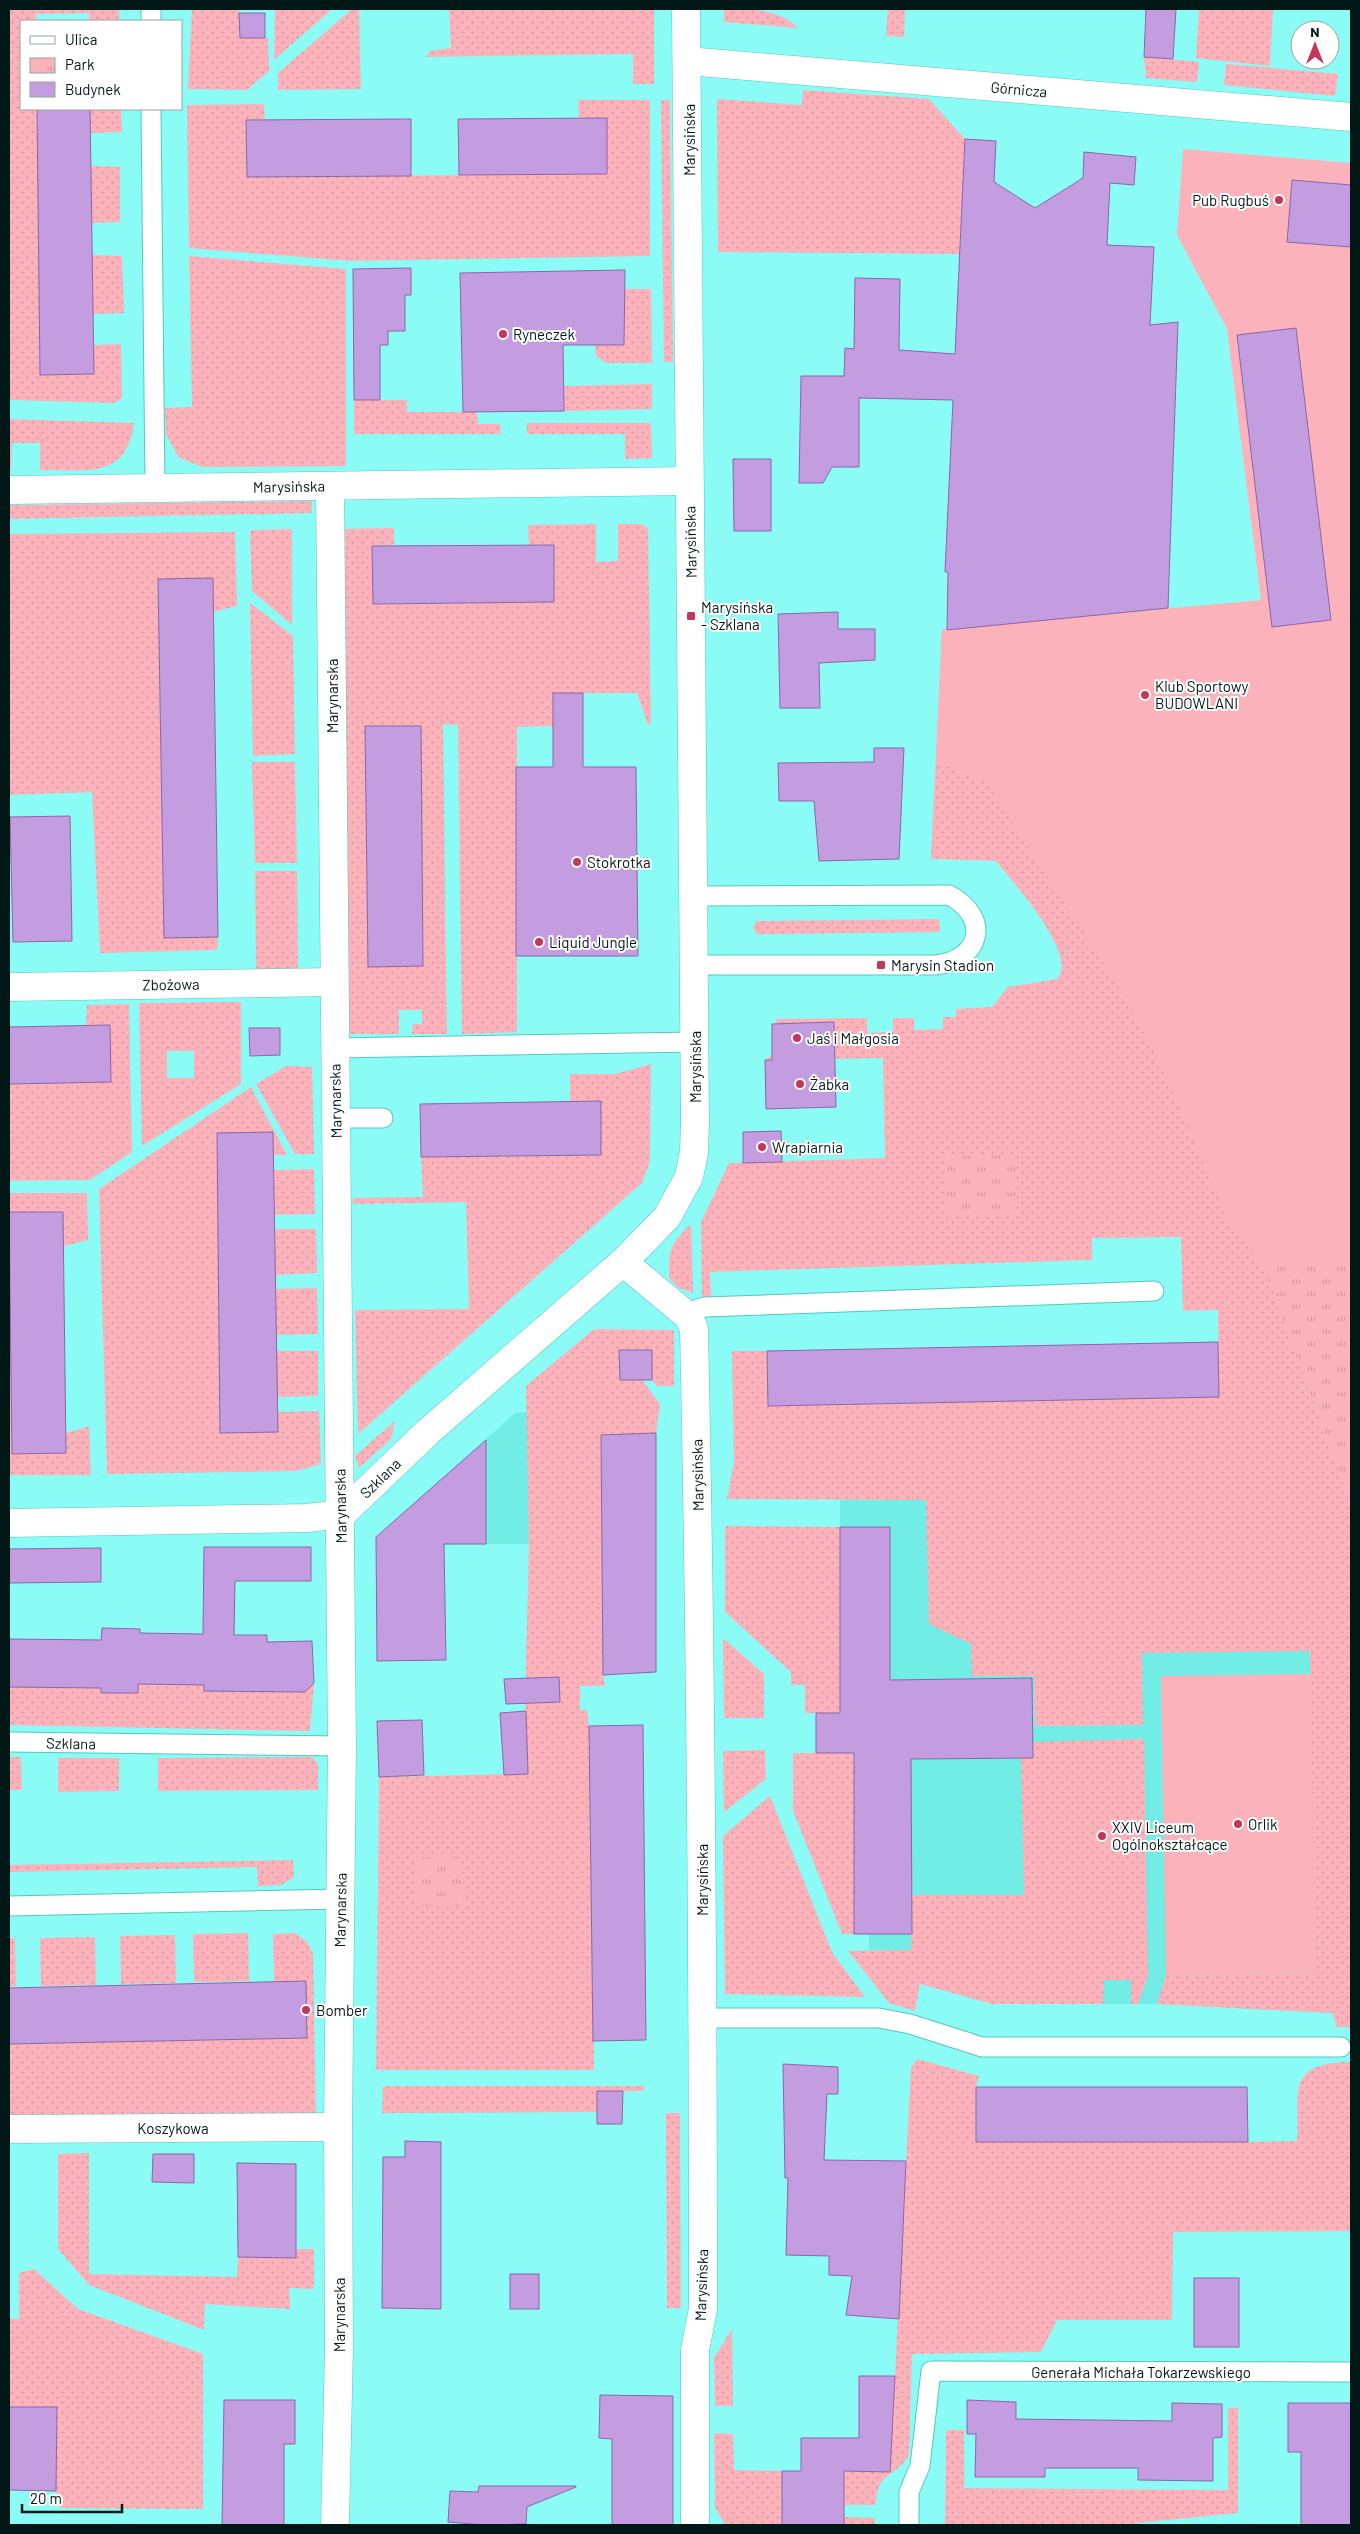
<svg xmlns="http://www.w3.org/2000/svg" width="1360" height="2534" font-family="Barlow,sans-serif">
<defs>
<pattern id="grass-dots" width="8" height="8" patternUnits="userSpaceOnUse" patternTransform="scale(1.25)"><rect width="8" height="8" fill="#fcb2bb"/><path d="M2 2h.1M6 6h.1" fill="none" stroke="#d698a0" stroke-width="1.8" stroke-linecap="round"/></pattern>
<pattern id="park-tufts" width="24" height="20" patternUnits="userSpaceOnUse" patternTransform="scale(1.25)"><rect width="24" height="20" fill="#fcb2bb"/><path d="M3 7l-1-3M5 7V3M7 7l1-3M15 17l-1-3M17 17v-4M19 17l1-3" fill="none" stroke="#d698a0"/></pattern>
</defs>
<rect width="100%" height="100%" fill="#8bfcf5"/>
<!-- built -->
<g fill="#71ede6">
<polygon points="527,1412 529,1544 376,1545 376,1537 515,1413"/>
<polygon points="840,1500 926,1500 1351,1606 1333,2013 1157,2004 1103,2004 1103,1980 911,1950 869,1950 869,1934 854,1934 854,1753 816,1753 816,1713 840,1713"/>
</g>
<!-- grass -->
<g fill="url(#grass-dots)" fill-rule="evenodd">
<polygon points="9,9 119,9 119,21 89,21 89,13 36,14 36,21 21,21 21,109 37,109 40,375 93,374 93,345 121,344 122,398 115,403 9,400"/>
<polygon points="192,9 239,9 240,38 268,38 269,71 247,90 188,89"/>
<polygon points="275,9 332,9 274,60"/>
<polygon points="352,9 359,9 361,89 278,90 278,73"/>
<polygon points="449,9 654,9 654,84 633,84 633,54 426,57 430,51 451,48"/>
<path d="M724,9C750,9 778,8 798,28L724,22Z"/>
<polygon points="888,9 905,9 904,37 886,36"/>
<polygon points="1199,9 1273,9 1270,66 1196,58"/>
<polygon points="1144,57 1199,62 1197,82 1146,78"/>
<polygon points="1226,64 1338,74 1335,96 1224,85"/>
<polygon points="803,90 929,99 965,139 960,254 718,252 717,99 802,105"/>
<polygon points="578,100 650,100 650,256 351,261 189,248 187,105 264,104 265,120 246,121 247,177 607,174 607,118 579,118"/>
<polygon points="661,100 670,100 673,362 664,362"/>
<polygon points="90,109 121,109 122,132 90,133"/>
<polygon points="91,166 120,167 120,222 92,223"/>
<polygon points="92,255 122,256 124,313 93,314"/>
<polygon points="189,256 346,269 346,466 203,467 179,458 166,434 165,408 192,407"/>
<polygon points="625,289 651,289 652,363 606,363 596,356 595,345 624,345"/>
<polygon points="652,384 652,409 564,411 564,386"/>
<polygon points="354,400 407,400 407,412 477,412 478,424 500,424 501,434 354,434"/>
<path d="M9,419L134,423C126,481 86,469 40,470V443H12L11,471L9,470Z"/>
<polygon points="527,423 651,423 652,458 625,459 625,434 527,434"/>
<polygon points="312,501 312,513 9,519 9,506 13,505"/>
<polygon points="596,524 596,562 618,561 618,524 642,524 648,529 651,724 648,725 637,693 554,693 553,726 517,727 517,1032 462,1034 458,725 443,724 447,1034 412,1034 413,1024 422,1024 422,1010 399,1010 399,1034 346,1034 338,529 394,528 394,545 372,546 373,604 554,602 554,545 529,545 528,525"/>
<polygon points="292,529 292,625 252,591 250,532 252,530"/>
<polygon points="235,532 237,606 213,612 212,578 158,579 164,938 218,937 217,950 100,953 92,792 9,795 9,534"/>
<polygon points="250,603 293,636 295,754 253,756"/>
<path d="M942,629L1351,782V1266L1265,1268L1351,1505V2027H1336L1333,2013L1157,2004L1166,1975L1315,1973L1310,1651L1142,1653L1143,1725L1035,1726L1034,1676H972L971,1644L929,1624L926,1500L727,1499L734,1462L732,1351H767L769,1406L1219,1397L1218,1310L1183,1311L1181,1237L1092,1238V1260L710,1272L711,1295L706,1301L702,1299L701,1222L729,1163L885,1158L883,1058L765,1060L822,1023L776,1024V1019L867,1018V1033L893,1032V1018H914V1030L943,1029V1017H956V1009L992,1007L1008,987L1057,979C1080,956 1011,880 996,861L931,859Z"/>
<polygon points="252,762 295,762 297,863 255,863"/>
<polygon points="255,871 297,871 298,972 256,972"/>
<polygon points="939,919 940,932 757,934 753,928 756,921"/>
<path d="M241,1002V1084L142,1146L139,1003ZM167,1051H194V1078H167Z"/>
<polygon points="129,1004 132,1152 90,1180 9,1181 9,1084 111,1082 86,1026 87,1005"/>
<polygon points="651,1064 650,1153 649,1164 642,1183 358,1434 355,1310 469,1309 466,1202 353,1204 353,1198 423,1197 421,1157 601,1155 570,1102 570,1074 616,1074"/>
<polygon points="286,1066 312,1067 314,1154 295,1154 256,1084"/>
<polygon points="251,1087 287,1155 274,1155 273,1132 217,1133 277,1412 319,1411 321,1464 296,1471 107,1474 99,1189"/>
<polygon points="314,1169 315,1214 274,1215 274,1170"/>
<polygon points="9,1193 87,1193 88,1240 64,1246 63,1212 13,1454 66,1453 66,1433 89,1426 91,1475 9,1475"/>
<path d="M691,1224L693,1293L679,1288L669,1278C669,1249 669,1245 691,1224Z"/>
<polygon points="275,1229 316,1229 317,1273 275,1275"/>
<polygon points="317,1288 318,1334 276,1335 275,1289"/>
<polygon points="594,1329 674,1330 674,1386 657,1386 652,1380 652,1350 620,1350 620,1380 642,1380 660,1404 656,1433 601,1435 603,1675 605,1686 580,1686 580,1710 587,1710 589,1726 594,2070 376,2070 379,1777 528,1774 525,1705 529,1544 526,1386"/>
<polygon points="277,1351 318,1351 318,1396 277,1397"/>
<polygon points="395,1421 391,1439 359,1468 355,1456"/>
<polygon points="725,1526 840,1527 840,1713 805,1713 805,1685 791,1685 791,1672 725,1612"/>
<polygon points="723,1638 764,1674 764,1718 724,1718"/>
<polygon points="168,1662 203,1663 205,1691 305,1692 314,1683 310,1731 9,1725 9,1687 101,1688 101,1693 138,1684 168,1685"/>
<polygon points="1144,1739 1148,1976 1138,2004 1131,2004 1131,1980 1104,1980 1103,2004 992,2004 920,1984 915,2011 889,2003 848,1951 911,1950 912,1895 1024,1895 1021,1758 1033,1758 1032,1742"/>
<polygon points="765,1750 766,1779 724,1812 723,1751"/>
<polygon points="793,1753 854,1753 854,1934 842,1934 793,1811"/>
<polygon points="9,1757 21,1757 22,1790 9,1790"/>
<polygon points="312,1757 318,1764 318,1790 158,1791 158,1758"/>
<polygon points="58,1758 119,1758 119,1791 58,1792"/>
<polygon points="770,1796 832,1952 865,1997 725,1994 723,1836"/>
<polygon points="293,1860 294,1877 281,1885 258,1886 257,1867 9,1872 9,1865"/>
<polygon points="248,1933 249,1981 194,1982 193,1934"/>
<polygon points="295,1933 307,1942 313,1953 316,2114 9,2115 9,2044 306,2038 274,1982 273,1934"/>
<polygon points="175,1935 176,1983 121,1984 120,1936"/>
<polygon points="95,1937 96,1985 41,1986 40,1938"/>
<polygon points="9,1938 15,1938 16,1986 9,1987"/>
<path d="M917,2059L979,2076L976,2087L1248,2142L1297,2141C1300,2091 1285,2063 1351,2062V2231L1173,2232L1172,2320H1057L1041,2352L912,2354L909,2455C897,2477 876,2471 876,2505H843V2471H890L911,2068Z"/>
<polygon points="383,2086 644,2086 644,2091 597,2091 597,2112 382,2113"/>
<polygon points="666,2113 680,2113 681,2308 667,2308"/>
<polygon points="89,2153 89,2274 237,2277 238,2257 296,2258 296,2249 314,2249 314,2289 289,2288 290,2309 205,2304 204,2330 89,2285 58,2249 58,2154"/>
<polygon points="34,2269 78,2309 203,2354 203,2509 60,2508 56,2491 57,2407 9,2407 9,2319 19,2319 19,2273"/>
<polygon points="732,2329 733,2406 715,2406 714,2358"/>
<polygon points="1228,2408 1238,2408 1238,2513 1137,2523 1137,2525 945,2525 946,2430 964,2430 964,2488 1228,2490"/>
<polygon points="714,2433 733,2434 734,2470 782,2471 782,2525 725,2525 715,2508"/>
<polygon points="844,2517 875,2518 875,2525 844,2525"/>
</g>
<!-- park -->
<g fill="url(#park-tufts)">
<polygon points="1017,1155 1017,1216 947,1217 946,1156"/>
<polygon points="1351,1266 1351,1505 1264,1267"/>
<polygon points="415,1857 462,1857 463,1906 416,1906"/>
</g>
<!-- pitch -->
<g fill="#fcb2bb">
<polygon points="1183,149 1351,163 1351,1266 1264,1267 1230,1225 1166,1076 1120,989 987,783 936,762 942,629 1261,600 1227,329 1177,235"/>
<polygon points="1311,1674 1315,1973 1166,1975 1161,1676"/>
</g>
<!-- building -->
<g fill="#c49ce0" stroke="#8c66a6">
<polygon points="1146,9 1176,9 1173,59 1144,57"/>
<polygon points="239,13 265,13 265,38 240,38"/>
<polygon points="37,109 90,109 94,374 40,375"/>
<polygon points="607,118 607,174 459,175 458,119"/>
<polygon points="411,119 411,176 247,177 246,120"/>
<polygon points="965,139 996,141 994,182 1035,208 1083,178 1084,152 1136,157 1134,185 1110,183 1107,245 1154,247 1150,325 1178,322 1168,608 947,630 948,572 945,572 953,400 859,398 859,467 832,467 823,483 799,483 801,376 844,376 845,348 854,349 855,278 900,279 899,350 955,354"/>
<polygon points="1292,180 1351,185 1351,247 1287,242"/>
<polygon points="411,268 411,295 405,295 405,331 388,331 388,345 380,345 380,400 354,400 353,269"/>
<polygon points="625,270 624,345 563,345 564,411 463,412 460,273"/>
<polygon points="1296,328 1331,620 1272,627 1237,335"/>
<polygon points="733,459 771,459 771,531 734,531"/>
<polygon points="554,545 554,602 373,604 372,546"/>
<polygon points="213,578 218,937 164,938 158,579"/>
<polygon points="838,612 838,629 875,629 875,660 819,663 820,708 780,708 778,614"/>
<polygon points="553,693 583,693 583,767 636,767 638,956 516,956 516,767 553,767"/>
<polygon points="365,726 421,726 423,966 368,967"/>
<polygon points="874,748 904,748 899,859 819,861 814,801 779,801 778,763 874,762"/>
<polygon points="70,816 72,941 13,942 10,817"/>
<polygon points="834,1022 836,1107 766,1109 765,1060 772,1060 772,1024"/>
<polygon points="110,1025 111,1082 9,1084 9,1027"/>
<polygon points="249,1028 280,1028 280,1055 250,1056"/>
<polygon points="601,1101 601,1155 421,1157 420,1104"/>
<polygon points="781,1131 782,1162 743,1163 743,1132"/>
<polygon points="273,1132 278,1432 220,1433 217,1133"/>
<polygon points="9,1212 63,1212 66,1453 12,1454"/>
<polygon points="1218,1342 1219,1397 768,1406 767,1351"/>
<polygon points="619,1350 652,1350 652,1380 620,1380"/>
<polygon points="656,1433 656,1672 603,1675 601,1435"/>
<polygon points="486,1440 486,1544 444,1544 446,1660 377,1661 376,1537"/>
<polygon points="840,1527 890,1527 890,1680 1032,1678 1033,1758 911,1759 912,1934 854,1934 854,1753 816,1753 816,1713 840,1713"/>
<polygon points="204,1547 311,1547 311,1581 235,1581 234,1635 267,1635 267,1642 312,1641 314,1683 305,1692 204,1691 204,1685 138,1684 138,1693 101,1693 101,1688 9,1687 9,1639 101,1640 102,1628 140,1629 140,1633 203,1634"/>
<polygon points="101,1548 101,1582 9,1583 9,1549"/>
<polygon points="559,1677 560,1702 506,1704 504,1679"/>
<polygon points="526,1711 528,1774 504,1775 500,1713"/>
<polygon points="422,1720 424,1775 379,1777 377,1721"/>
<polygon points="643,1725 646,2040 593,2041 589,1726"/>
<polygon points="306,1981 307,2038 9,2044 9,1988"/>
<polygon points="783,2064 838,2067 838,2094 827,2094 824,2160 906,2161 899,2319 846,2315 852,2276 829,2275 829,2256 786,2255 788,2178 785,2178"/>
<polygon points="976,2087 1247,2087 1248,2142 976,2142"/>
<polygon points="597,2091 623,2091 622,2124 597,2124"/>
<polygon points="405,2141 441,2142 441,2309 382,2308 383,2157 405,2157"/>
<polygon points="153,2154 194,2154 194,2183 152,2182"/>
<polygon points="237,2163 296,2164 296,2258 238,2257"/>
<rect x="510" y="2274" width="29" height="35"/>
<rect x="1194" y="2278" width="45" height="69"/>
<polygon points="859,2376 895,2376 890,2472 844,2471 844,2525 782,2525 782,2471 801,2471 801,2438 859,2438"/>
<polygon points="600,2395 673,2396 673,2525 612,2525 612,2439 599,2438"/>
<polygon points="224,2400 295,2400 295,2444 284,2444 284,2525 222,2525"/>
<polygon points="967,2400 1016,2402 1016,2419 1172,2421 1172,2403 1222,2404 1222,2437 1213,2438 1213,2481 1138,2480 1138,2468 1045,2468 1045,2477 975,2477 976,2434 967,2434"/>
<polygon points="1288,2403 1351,2403 1351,2525 1301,2525 1301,2452 1288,2452"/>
<polygon points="9,2407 57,2407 56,2491 9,2490"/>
<polygon points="479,2486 576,2486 576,2487 527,2507 526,2524 485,2525 448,2522 450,2491 478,2492"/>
</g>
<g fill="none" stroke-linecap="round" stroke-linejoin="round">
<defs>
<g id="service">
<polyline points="151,9 151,21"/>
<polyline points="151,109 155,487"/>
<path d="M694,896L949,895C991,917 982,960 935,965H694"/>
<polyline points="335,1048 695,1042"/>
<polyline points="336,1118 383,1118"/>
<polyline points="689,1317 698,1309 705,1307 1154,1291"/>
<polyline points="9,1742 342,1746"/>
<polyline points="9,1906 340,1899"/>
<polyline points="703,2018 879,2018 910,2024 982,2047 1341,2047"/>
<polyline points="909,2525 909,2492 920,2466 931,2371 1351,2372"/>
</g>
<g id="minor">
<polyline points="687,61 1351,117"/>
<polyline points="330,486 342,1746 338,2127 339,2348 335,2525"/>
<polyline points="9,490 689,481"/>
<polyline points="9,987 334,982"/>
<path d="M623,1262L689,1317L694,1329C701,1655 703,1982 703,2309L695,2350V2525"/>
<polyline points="9,1523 307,1518 342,1514 429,1431 623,1262 667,1217 689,1177 694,1152 695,1122 686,9"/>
<polyline points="9,2129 338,2127"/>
</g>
</defs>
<!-- service casing -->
<use href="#service" stroke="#53c7c1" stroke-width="21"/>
<!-- minor casing -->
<use href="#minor" stroke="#53c7c1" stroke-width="29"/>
<!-- service -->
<use href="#service" stroke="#fff" stroke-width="19"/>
<!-- minor -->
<use href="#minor" stroke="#fff" stroke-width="28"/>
</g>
<!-- markers -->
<g fill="#c5365a" stroke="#fff" stroke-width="2">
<circle cx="1279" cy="200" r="5"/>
<circle cx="503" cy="334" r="5"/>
<rect x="686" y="611" width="10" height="10" rx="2.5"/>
<circle cx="1145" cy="695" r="5"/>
<circle cx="577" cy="862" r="5"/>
<circle cx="539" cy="942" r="5"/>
<rect x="876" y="960" width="10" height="10" rx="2.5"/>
<circle cx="797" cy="1038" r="5"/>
<circle cx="800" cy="1084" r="5"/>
<circle cx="762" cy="1147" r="5"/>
<circle cx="1238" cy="1824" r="5"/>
<circle cx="1102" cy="1836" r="5"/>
<circle cx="306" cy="2010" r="5"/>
</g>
<g text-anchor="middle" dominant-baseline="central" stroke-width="4" stroke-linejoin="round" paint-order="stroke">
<!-- street labels -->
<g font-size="15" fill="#011816" stroke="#fff">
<text transform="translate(1019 89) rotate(5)">Górnicza</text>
<text transform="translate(689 140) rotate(-90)">Marysińska</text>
<text transform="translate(289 486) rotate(-1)">Marysińska</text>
<text transform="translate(690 542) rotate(-91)">Marysińska</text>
<text transform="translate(332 696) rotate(-90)">Marynarska</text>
<text transform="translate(171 984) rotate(-1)">Zbożowa</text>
<text transform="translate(695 1067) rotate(-90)">Marysińska</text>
<text transform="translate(335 1101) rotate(-91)">Marynarska</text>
<text transform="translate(697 1475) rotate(-91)">Marysińska</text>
<text transform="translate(380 1478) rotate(-44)">Szklana</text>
<text transform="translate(340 1506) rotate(-91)">Marynarska</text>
<text transform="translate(71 1743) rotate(1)">Szklana</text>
<text transform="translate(702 1880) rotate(-90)">Marysińska</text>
<text transform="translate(340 1910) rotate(-89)">Marynarska</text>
<text x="173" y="2128">Koszykowa</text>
<text transform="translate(701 2285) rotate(-88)">Marysińska</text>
<text transform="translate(339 2315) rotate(-90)">Marynarska</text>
<text x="1141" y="2372">Generała Michała Tokarzewskiego</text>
</g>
<!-- poi labels -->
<g font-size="15" fill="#011816" stroke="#fff" text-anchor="start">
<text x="1269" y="200" text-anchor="end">Pub Rugbuś</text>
<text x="513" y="334">Ryneczek</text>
<text x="701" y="607">Marysińska<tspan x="701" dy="17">- Szklana</tspan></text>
<text x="1155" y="686">Klub Sportowy<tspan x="1155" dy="17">BUDOWLANI</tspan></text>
<text x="587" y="862">Stokrotka</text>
<text x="549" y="942">Liquid Jungle</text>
<text x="891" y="965">Marysin Stadion</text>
<text x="807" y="1038">Jaś i Małgosia</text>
<text x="810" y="1084">Żabka</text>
<text x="772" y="1147">Wrapiarnia</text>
<text x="1248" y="1824">Orlik</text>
<text x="1112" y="1827">XXIV Liceum<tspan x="1112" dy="17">Ogólnokształcące</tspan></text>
<text x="316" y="2010">Bomber</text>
</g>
</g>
<!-- border -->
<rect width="1360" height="2534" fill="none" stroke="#011816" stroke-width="20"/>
<!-- legend -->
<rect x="20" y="20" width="162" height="90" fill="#ffffff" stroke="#99a3a2"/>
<rect x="30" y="36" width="25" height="8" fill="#ffffff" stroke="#99a3a2"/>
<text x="65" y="45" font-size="15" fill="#011816">Ulica</text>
<rect x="30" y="58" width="25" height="15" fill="url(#park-tufts)" stroke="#99a3a2"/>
<text x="65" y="70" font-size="15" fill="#011816">Park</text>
<rect x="30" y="82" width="25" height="15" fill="#c49ce0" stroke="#99a3a2"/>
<text x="65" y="95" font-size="15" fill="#011816">Budynek</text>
<!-- north arrow -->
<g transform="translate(1315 45)"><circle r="24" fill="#ffffff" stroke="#99a3a2"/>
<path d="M0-4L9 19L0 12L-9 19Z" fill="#c5365a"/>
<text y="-8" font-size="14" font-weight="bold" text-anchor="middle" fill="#011816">N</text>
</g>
<!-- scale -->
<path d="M22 2504v8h100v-8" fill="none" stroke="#011816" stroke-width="2.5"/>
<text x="30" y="2504" font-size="15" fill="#011816" stroke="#ffffff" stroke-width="4" paint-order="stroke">20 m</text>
</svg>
